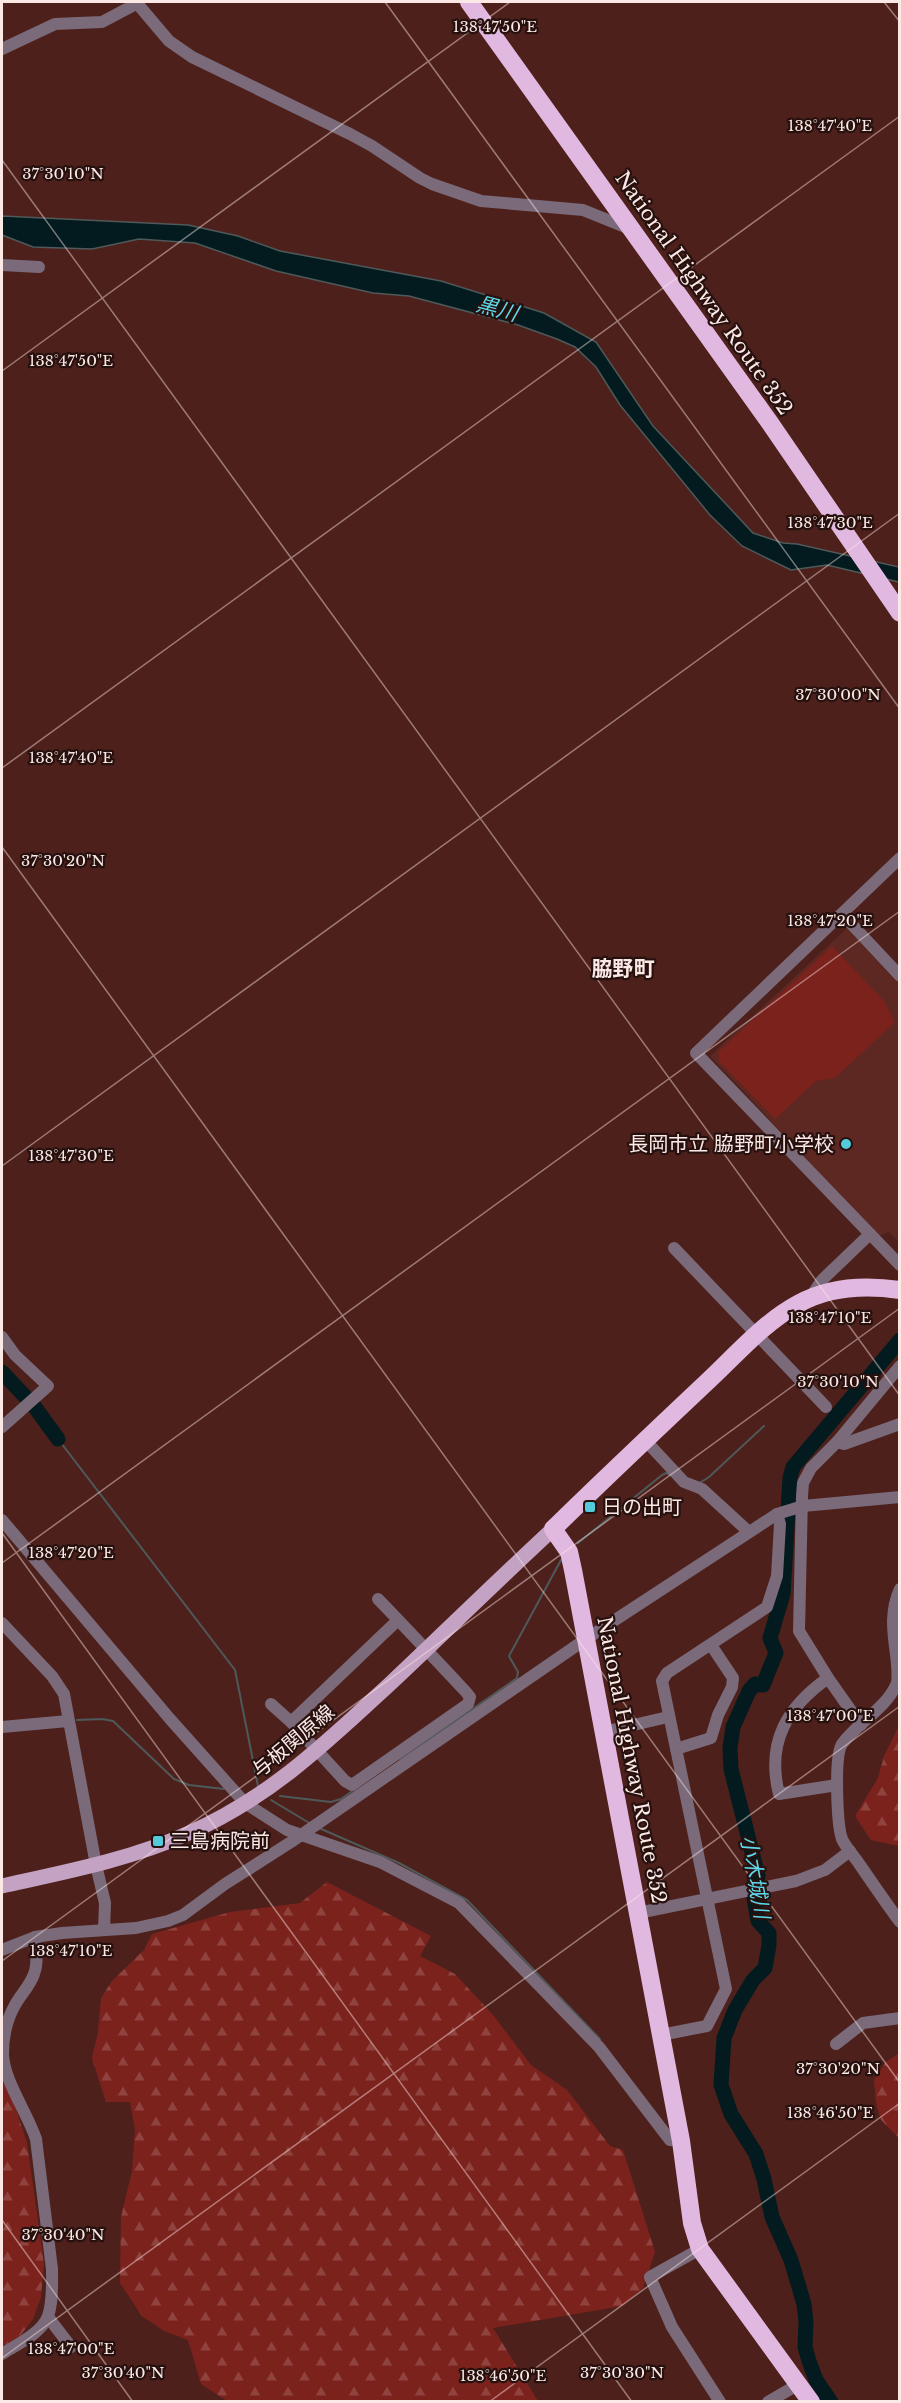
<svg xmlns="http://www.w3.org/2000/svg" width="901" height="2403" font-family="'Libre Baskerville','Noto Sans JP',serif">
<defs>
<pattern id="forest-firs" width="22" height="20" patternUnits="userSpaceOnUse" patternTransform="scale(1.5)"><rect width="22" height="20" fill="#7c221d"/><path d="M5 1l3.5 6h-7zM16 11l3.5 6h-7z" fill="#90423e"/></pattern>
</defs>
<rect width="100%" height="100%" fill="#4e201b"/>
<!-- built -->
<polygon fill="#5d2722" points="847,928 899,984 899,1242 889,1232 879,1236 710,1056"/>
<!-- green -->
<polygon fill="#7c221d" points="832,946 884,1001 895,1022 835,1078 816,1081 775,1119 719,1061 718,1052"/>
<!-- forest -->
<g fill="url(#forest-firs)">
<polygon points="899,1726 900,1846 899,1846 871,1840 855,1816 878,1778 884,1756"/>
<polygon points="327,1882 431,1936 420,1956 455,1974 493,2015 531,2065 567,2090 610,2146 623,2150 655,2252 643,2288 622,2306 493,2328 538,2401 227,2401 201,2384 188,2340 164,2331 142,2316 120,2283 121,2217 132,2171 135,2129 130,2102 106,2102 92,2058 98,2032 101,1998 112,1981 144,1950 152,1934 230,1912 300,1903"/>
<polygon points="899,2053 899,2138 881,2120 876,2103 874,2080 886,2062"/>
<polygon points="2,2077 16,2109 27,2143 44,2264 41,2297 33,2319 20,2336 2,2347"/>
</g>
<!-- water -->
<polygon fill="#031b1e" stroke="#4e595a" stroke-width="1.5" points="2,216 188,225 238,236 280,251 441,281 544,313 596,342 653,426 753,533 783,543 797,544 899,567 899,582 827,565 791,570 742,546 710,515 620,405 596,367 575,347 557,339 518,325 409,296 373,293 276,271 195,243 139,239 92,249 33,247 2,235"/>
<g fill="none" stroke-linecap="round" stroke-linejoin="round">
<!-- stream -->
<g stroke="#4e595a" stroke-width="2">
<polyline points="58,1439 235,1670 258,1786"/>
<polyline points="698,1484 709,1477 764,1426"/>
<polyline points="578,1543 662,1475 666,1473 670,1475"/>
<polyline points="77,1720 102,1719 113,1721 174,1779 189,1785 224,1789"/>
<polyline points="400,1759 517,1678 518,1672 509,1656 561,1560"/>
<polyline points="280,1796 331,1802 341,1799 355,1789"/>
<polyline points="271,1800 311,1824"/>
<polyline points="319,1828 399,1863 467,1900 600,2039"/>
</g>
<!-- river -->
<g stroke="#031b1e" stroke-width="15">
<polyline points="2,1372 34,1406 58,1439"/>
<polyline points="831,2402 816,2380 809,2361 805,2347 806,2322 804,2304 791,2260 772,2217 764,2179 756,2154 731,2114 721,2085 724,2038 735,2010 753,1980 765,1968 769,1945 769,1933 758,1921 754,1898 758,1876 731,1769 730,1748 733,1727 749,1691 755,1684 763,1685 776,1653 770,1638 783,1594 790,1478 793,1467 900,1340"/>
</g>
<!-- minor -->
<g stroke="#7a6a7a" stroke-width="12">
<polyline points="136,2 169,41 192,57 350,134 372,146 420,178 432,184 481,201 583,210 630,229"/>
<polyline points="2,49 55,24 102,22 138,3"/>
<polyline points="2,265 39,267"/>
<polyline points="900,858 696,1053 900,1265"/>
<polyline points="842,914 900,976"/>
<polyline points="674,1248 826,1407"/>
<polyline points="810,1298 822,1280 870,1234"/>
<polyline points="2,1337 15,1355 48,1386 2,1427"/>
<polyline points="645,1440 684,1482 702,1489 749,1532"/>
<polyline points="837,1442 844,1444 900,1424"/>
<polyline points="2,1520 170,1719 245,1803 287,1830 380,1862 459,1903 599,2047 670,2140 681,2141"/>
<path d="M900,1589C884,1623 901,1657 897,1683C886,1709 858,1722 842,1744C834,1756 837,1825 842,1839C846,1848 855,1857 860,1865C873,1884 886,1903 900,1922"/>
<path d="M378,1599C408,1630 437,1661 466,1692L470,1697L468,1704L352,1785L345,1781L291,1722L398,1620"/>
<polyline points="2,1623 52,1676 64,1694 96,1865 105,1903 104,1930"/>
<path d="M828,1678C787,1707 766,1742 779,1794L837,1785"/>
<polyline points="271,1704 291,1722"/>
<polyline points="861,1725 828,1678 799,1631 802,1496 803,1483 811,1468 837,1442 900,1366"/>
<polyline points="2,1727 68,1721"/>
<polyline points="603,1732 668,1717"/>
<polyline points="676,1749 711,1738 718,1715 732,1687 733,1678 711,1645"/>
<polyline points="638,1913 796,1881 825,1870 850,1851"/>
<polyline points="2,1950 35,1937 62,1933 136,1928 168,1921 183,1915 225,1884 291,1842 586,1639 777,1514 803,1506 900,1497"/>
<polyline points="661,2035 707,2026 726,1989 662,1681 667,1673 767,1607 777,1576 780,1524 777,1514"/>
<polyline points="836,2044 863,2023 900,2018"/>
<polyline points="700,2249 650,2277 672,2327 720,2402"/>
<polyline points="48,2317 71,2347"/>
<path d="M2,2354C16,2345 42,2333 48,2316C53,2302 52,2283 52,2269L36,2139C27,2112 4,2081 3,2054C3,2038 7,2019 15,2005C21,1994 30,1986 34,1974C39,1962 35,1950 35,1937"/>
<polyline points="768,2402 799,2384"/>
</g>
<!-- major -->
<path stroke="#c4a2c3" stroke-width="15" d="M2,1886C65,1872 129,1860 189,1833C271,1797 327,1742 392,1682C446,1631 499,1579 553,1529"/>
<!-- highway -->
<g stroke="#e1b8e0" stroke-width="18">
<polyline points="469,2 770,423 900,613"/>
<path d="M811,2402L700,2249L692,2223L681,2141L573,1570L569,1552L553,1529C604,1479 656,1430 708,1381C736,1355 763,1323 798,1304C828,1287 865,1285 900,1290"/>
</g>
</g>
<!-- ticks -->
<path fill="none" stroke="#fce9e6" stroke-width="1.5" stroke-opacity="0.45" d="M385,2L900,709M884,2L900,22M2,160L900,1396M2,371L510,2M2,768L900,116M2,847L900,2083M2,1166L900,513M2,1533L632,2402M2,1563L900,911M2,1961L900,1308M2,2220L133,2402M2,2358L900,1706M489,2402L900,2103"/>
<!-- markers -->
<g fill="#53cbdb" stroke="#26110f" stroke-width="2">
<circle cx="846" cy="1144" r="6"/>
<rect x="584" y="1501" width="12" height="12" rx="3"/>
<rect x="152" y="1835" width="12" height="12" rx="3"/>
</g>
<g text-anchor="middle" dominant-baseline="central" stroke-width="4.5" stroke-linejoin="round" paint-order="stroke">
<!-- street labels -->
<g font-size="20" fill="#fce9e6" stroke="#26110f">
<text transform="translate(704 293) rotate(55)">National Highway Route 352</text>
<text transform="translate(293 1741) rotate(-40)">与板関原線</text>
<text transform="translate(632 1760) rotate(79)">National Highway Route 352</text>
</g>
<!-- poi labels -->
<g font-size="20" fill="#fce9e6" stroke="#26110f" text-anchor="start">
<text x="834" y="1144" text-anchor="end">長岡市立 脇野町小学校</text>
<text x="602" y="1507">日の出町</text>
<text x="170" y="1841">三島病院前</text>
</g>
<!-- water labels -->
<g font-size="21" font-style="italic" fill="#5ddaeb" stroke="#26110f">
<text transform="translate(497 309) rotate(15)">黒川</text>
<text transform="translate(755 1877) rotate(80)">小木城川</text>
</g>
<!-- neighbourhood labels -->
<g font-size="21" font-weight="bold" fill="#fce9e6" stroke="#26110f">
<text x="623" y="969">脇野町</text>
</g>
</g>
<g font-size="15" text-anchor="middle" fill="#fce9e6" stroke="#26110f" stroke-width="4.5" stroke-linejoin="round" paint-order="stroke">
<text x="495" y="32">138°47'50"E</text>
<text x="830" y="131">138°47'40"E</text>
<text x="63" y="179">37°30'10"N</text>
<text x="71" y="366">138°47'50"E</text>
<text x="830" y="528">138°47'30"E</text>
<text x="838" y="700">37°30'00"N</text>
<text x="71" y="763">138°47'40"E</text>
<text x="63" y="866">37°30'20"N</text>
<text x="830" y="926">138°47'20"E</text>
<text x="71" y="1161">138°47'30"E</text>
<text x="830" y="1323">138°47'10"E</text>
<text x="838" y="1387">37°30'10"N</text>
<text x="71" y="1558">138°47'20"E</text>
<text x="830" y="1721">138°47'00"E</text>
<text x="71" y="1956">138°47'10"E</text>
<text x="838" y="2074">37°30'20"N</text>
<text x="830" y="2118">138°46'50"E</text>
<text x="63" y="2240">37°30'40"N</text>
<text x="71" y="2354">138°47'00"E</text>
<text x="123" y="2378">37°30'40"N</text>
<text x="622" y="2378">37°30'30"N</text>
<text x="503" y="2381">138°46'50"E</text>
</g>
<!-- border -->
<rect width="901" height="2403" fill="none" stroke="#fce9e6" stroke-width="6"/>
</svg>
